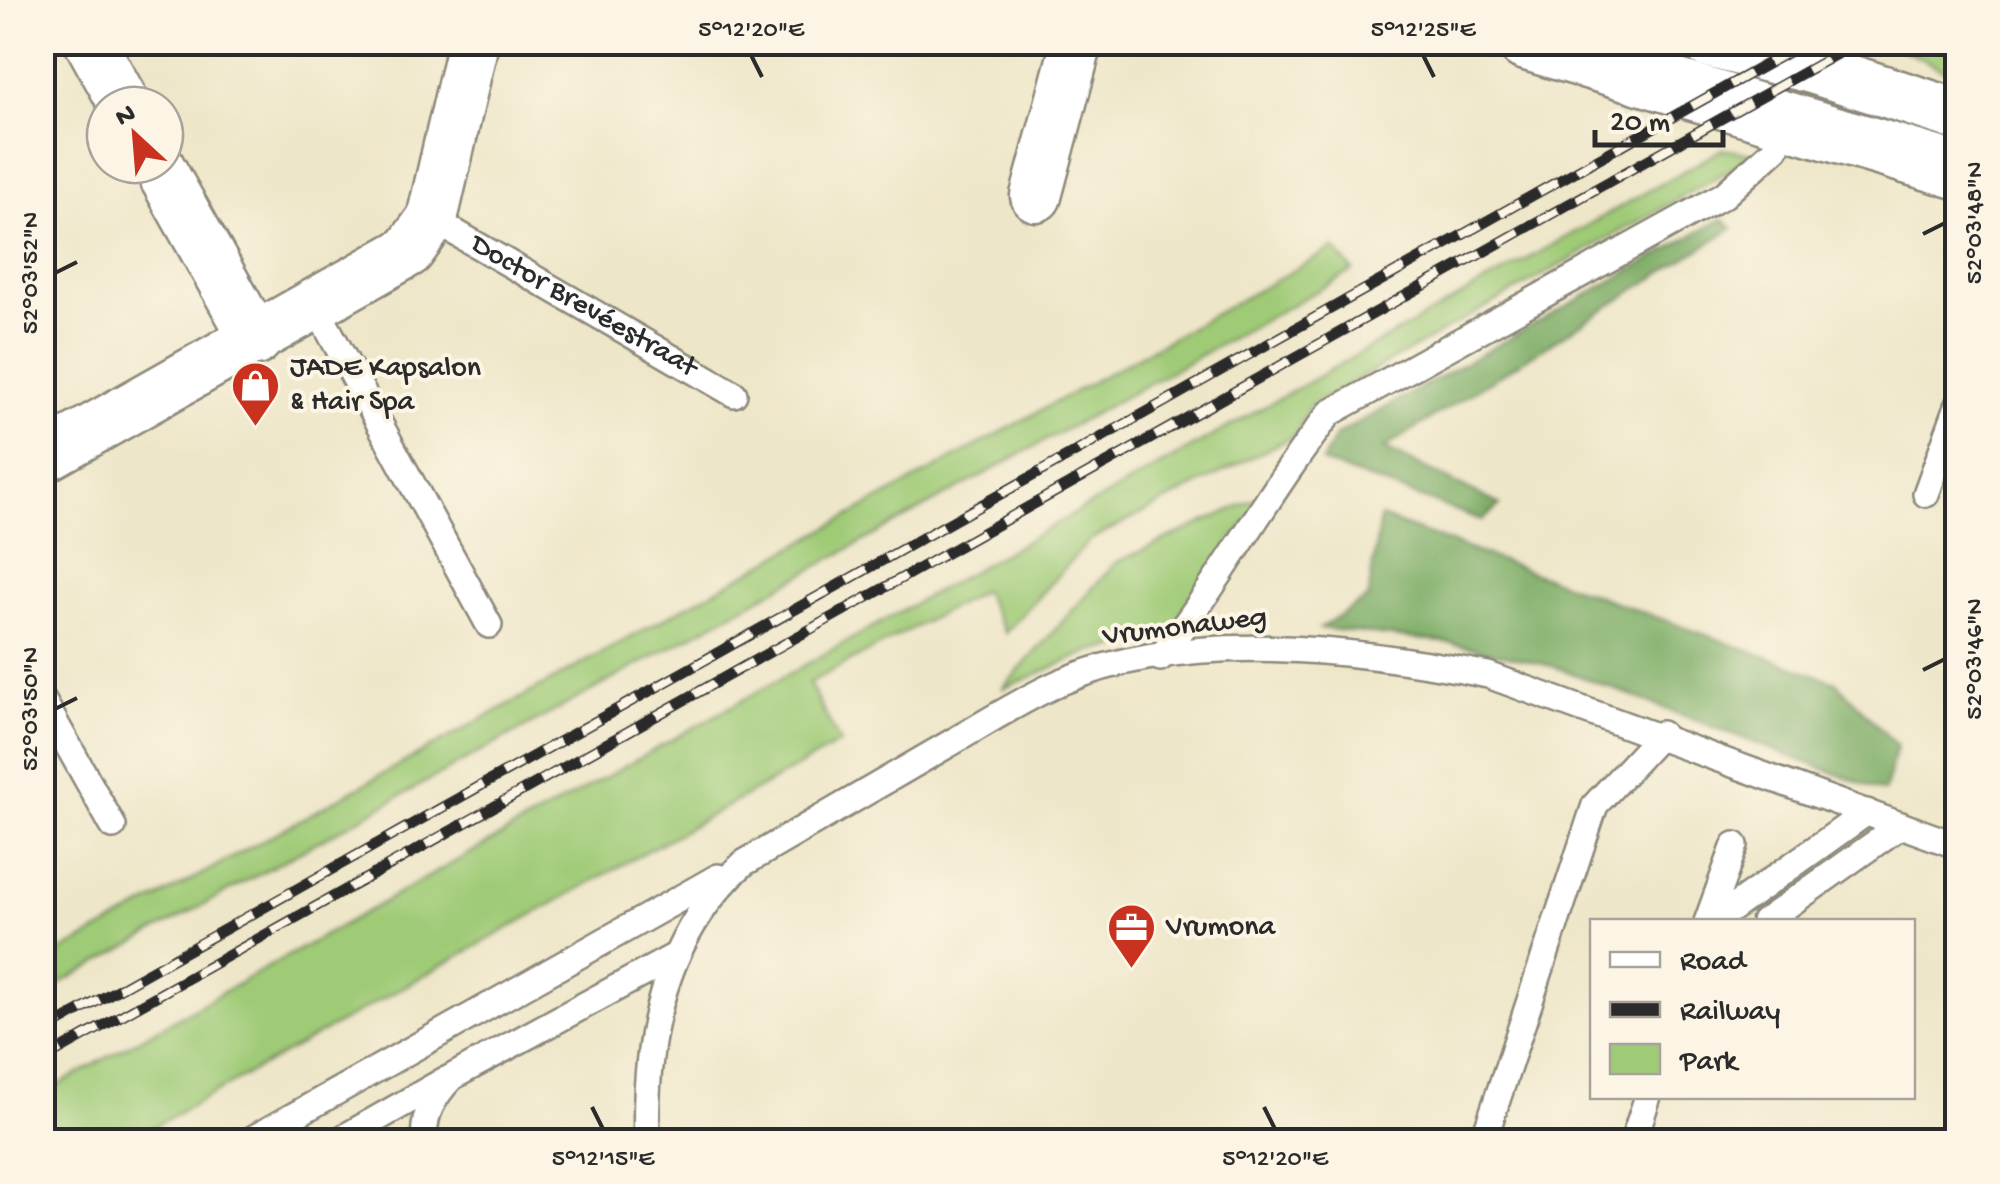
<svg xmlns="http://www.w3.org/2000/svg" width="2000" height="1184" font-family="'Gochi Hand',sans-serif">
<rect width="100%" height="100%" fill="#fcf5e5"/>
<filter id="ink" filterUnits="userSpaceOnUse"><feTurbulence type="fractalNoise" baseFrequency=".01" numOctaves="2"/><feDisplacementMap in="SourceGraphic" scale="20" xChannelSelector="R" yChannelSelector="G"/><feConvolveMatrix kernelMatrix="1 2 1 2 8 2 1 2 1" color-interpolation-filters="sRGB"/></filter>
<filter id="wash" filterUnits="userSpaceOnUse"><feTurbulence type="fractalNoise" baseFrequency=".0048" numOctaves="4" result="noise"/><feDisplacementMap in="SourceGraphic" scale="40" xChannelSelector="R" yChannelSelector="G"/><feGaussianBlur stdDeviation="2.25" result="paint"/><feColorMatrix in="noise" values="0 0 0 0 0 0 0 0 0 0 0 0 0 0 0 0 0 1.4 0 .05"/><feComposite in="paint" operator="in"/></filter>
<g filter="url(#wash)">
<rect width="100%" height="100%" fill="#eee6c8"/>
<!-- green -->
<g fill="#9fca76" stroke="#657a50" stroke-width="2.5">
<polygon points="1902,43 1957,43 1957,64 1945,70 1895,46"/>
<polygon points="1723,149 1756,155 1309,407 1295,435 1090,540 1005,633 983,591 809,683 840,743 128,1141 43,1141 42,1094"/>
<polygon points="1334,248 1353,271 43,993 43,962"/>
<polygon points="1266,494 1165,639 1091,651 1002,689 1115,563"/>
</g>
<!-- forest -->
<g fill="#7fae67" stroke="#556c49" stroke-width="2.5">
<polygon points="1722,219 1733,228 1384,448 1500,505 1482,520 1322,462 1335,436"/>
<polygon points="1380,517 1836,682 1897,746 1884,792 1556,667 1451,643 1320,628 1368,598"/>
</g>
</g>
<g filter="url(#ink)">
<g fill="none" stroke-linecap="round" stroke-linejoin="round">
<defs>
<g id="service">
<path id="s1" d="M432,219L734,394"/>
<polyline points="316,307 489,625"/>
<polyline points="1926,494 1958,406"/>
<path d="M1160,658C1222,579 1269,491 1330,413L1724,195L1776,148"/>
<polyline points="42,699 113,826"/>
<polyline points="1707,922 1735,845"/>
<polyline points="1713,922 1867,812"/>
<polyline points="1764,922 1901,825"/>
<polyline points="247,1142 718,877"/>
<polyline points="336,1142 445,1080"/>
<path d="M425,1142C422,1115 434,1096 452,1077L677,955"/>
<path d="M647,1142C643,1038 664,934 744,863C810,825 876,787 942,748C981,726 1020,700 1061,682C1187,628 1358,649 1488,675L1958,846"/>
<polyline points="1483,1142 1595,805 1661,734"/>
<polyline points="1633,1142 1648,1096"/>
</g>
<g id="minor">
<polyline points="90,42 125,105"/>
<polyline points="1708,42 1812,68 1958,115"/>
<polyline points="158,165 256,340"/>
<polyline points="1036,196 1077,42"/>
<polyline points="42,458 409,251 432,219 473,42"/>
</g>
<polyline id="tertiary" points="1525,42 1958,171"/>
</defs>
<!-- service casing -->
<use href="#service" stroke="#8c887a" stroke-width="30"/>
<!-- minor casing -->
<use href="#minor" stroke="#8c887a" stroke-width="55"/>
<!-- tertiary casing -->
<use href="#tertiary" stroke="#8c887a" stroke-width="60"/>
<!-- service -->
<use href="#service" stroke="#fff" stroke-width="25"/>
<!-- minor -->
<use href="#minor" stroke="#fff" stroke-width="50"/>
<!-- tertiary -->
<use href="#tertiary" stroke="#fff" stroke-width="55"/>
<defs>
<g id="rail">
<polyline points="42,1032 1806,42"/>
<polyline points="42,1060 1858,42"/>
</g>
</defs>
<!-- rail casing -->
<use href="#rail" stroke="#2b2b2b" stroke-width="11"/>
<!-- rail -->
<use href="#rail" stroke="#fcf5e5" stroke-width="8" stroke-dasharray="22" stroke-linecap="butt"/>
</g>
</g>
<!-- ticks -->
<path fill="none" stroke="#2b2b2b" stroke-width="4" d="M751,55L762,77M1423,55L1434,77M1923,234L1945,223M55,273L77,262M1923,670L1945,659M55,709L77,698M592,1107L603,1129M1264,1107L1275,1129"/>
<!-- icons -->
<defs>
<symbol id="shop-pin" viewBox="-11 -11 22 30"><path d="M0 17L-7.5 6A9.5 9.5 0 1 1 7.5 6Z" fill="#c8321e" stroke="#fcf5e5"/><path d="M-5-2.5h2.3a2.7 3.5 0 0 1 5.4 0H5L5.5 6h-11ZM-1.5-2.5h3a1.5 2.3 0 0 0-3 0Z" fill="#fff"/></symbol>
<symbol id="office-pin" viewBox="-11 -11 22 30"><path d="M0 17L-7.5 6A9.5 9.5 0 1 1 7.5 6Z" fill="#c8321e" stroke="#fcf5e5"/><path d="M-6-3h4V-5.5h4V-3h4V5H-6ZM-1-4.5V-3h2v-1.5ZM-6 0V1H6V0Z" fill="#fff"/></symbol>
</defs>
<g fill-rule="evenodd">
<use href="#shop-pin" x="228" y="358" width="55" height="75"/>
<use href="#office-pin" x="1104" y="900" width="55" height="75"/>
</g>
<g text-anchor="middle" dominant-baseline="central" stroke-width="8" stroke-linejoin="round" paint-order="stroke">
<!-- street labels -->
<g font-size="30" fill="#2b2b2b" stroke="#fcf5e5">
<text stroke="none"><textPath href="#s1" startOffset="175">Doctor Brevéestraat</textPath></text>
<text transform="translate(1185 628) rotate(-7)">Vrumonaweg</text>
</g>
<!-- poi labels -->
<g font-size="30" fill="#2b2b2b" stroke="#fcf5e5" text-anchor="start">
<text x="290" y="369">JADE Kapsalon<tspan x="290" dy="34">&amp; Hair Spa</tspan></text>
<text x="1166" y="928">Vrumona</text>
</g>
</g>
<!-- margin -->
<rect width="2000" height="1184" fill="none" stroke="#fcf5e5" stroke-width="110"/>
<!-- legend -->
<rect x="1590" y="919" width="325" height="180" fill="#fcf5e5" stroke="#a8a49b" stroke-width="2.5"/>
<rect x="1610" y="952" width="50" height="15" fill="#ffffff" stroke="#a8a49b" stroke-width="2.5"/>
<text x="1680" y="969" font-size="30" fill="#2b2b2b">Road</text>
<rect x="1610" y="1002" width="50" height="15" fill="#2b2b2b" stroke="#a8a49b" stroke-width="2.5"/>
<text x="1680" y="1019" font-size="30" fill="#2b2b2b">Railway</text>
<rect x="1610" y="1044" width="50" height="30" fill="#9fca76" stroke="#a8a49b" stroke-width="2.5"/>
<text x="1680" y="1069" font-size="30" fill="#2b2b2b">Park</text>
<!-- north arrow -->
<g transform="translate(135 135) rotate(334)"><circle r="48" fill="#fcf5e5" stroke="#a8a49b" stroke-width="2.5"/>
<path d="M0-8L18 38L0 25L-18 38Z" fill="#c8321e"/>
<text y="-15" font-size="28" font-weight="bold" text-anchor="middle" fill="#2b2b2b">N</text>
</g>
<!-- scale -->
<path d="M1595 130v15h128v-15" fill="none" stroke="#2b2b2b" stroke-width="5"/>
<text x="1610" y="130" font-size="30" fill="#2b2b2b" stroke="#fcf5e5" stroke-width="8" paint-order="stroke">20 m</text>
<rect x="55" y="55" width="1890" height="1074" fill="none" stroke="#2b2b2b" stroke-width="4"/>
<g font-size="25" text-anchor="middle" fill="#2b2b2b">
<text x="751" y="36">5°12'20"E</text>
<text x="1423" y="36">5°12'25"E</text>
<text transform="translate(1972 223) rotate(-90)" y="9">52°03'48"N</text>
<text transform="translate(28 273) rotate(-90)" y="9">52°03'52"N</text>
<text transform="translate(1972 659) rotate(-90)" y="9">52°03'46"N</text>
<text transform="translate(28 709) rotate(-90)" y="9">52°03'50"N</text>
<text x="603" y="1165">5°12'15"E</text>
<text x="1275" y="1165">5°12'20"E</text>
</g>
</svg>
